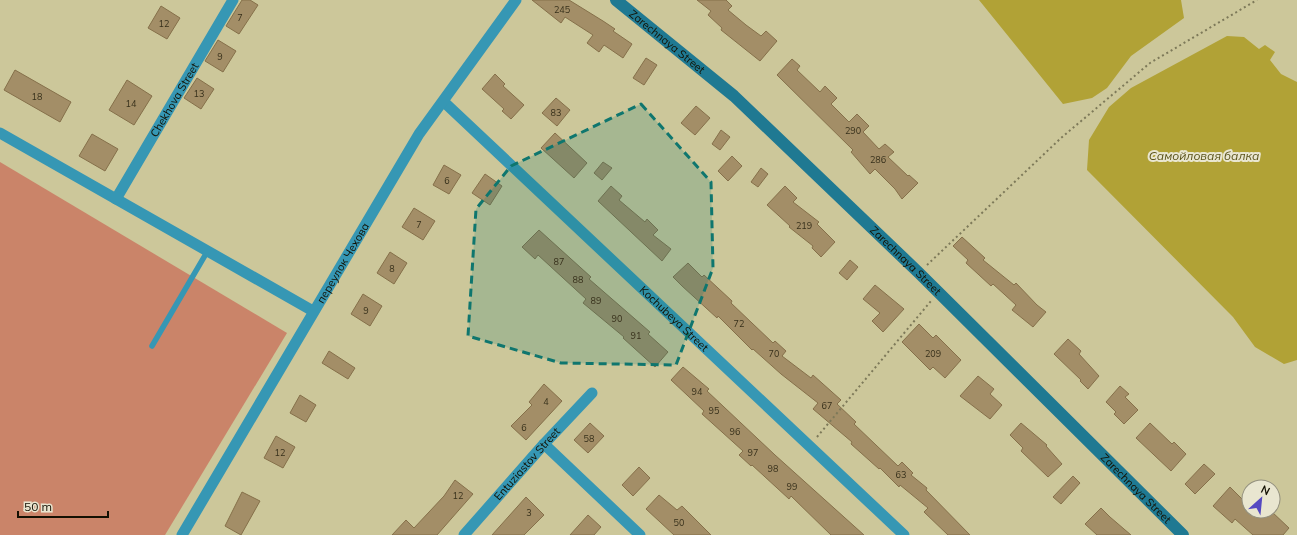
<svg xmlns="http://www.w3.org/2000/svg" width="1297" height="535" font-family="Mulish,sans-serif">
<rect width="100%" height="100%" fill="#ccc79a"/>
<!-- green -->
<polygon fill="#ca8469" points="0,162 287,333 165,535 0,535"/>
<!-- water -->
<g fill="#b1a236">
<polygon points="979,0 1181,0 1184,18 1131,56 1107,88 1092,98 1063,104"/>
<polygon points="1227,36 1244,37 1259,49 1265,45 1275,52 1270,60 1281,74 1297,82 1297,360 1284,364 1255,347 1233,317 1087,170 1089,140 1109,107 1131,88"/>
</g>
<!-- building -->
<g fill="#a38e67" stroke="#85704a">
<polygon points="242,0 250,0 258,5 239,34 226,26"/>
<polygon points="532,0 569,0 603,21 615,29 613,31 632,44 623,58 604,45 599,52 587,43 593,35 565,17 561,23"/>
<polygon points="697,0 726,0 732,6 728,10 746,25 761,36 766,31 777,41 760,61 721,30 722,28 708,15 711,11"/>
<polygon points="161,6 180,18 167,39 148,28"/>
<polygon points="218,40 236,51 223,72 205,61"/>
<polygon points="646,58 657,65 644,85 633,78"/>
<polygon points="792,59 800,66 797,70 820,92 825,86 837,98 831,104 849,122 857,114 869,126 863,132 879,149 885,144 894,152 888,157 908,176 909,175 918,183 902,199 895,189 875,169 870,174 851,152 853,150 777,75"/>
<polygon points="15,70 71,102 60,122 4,90"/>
<polygon points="495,74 505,84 503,86 524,105 511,119 502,111 504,109 482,89"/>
<polygon points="197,78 214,89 201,109 184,98"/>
<polygon points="127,80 152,96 134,125 109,110"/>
<polygon points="556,98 570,110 557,126 542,113"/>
<polygon points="696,106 710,118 695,135 681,123"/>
<polygon points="721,130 730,137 720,150 712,144"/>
<polygon points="555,133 587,163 574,178 541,148"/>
<polygon points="92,134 118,149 105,171 79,156"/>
<polygon points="732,156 742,166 728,181 718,171"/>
<polygon points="603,162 612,168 602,180 594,173"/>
<polygon points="444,165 461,175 449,194 433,185"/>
<polygon points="761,168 768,174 758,187 751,182"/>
<polygon points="485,174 502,186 490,205 472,193"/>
<polygon points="611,186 622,196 619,200 645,222 647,219 658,230 653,235 671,249 662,261 598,201"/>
<polygon points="785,186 797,198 793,202 819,222 817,224 835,242 821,257 812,248 813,246 789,227 790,226 767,205"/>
<polygon points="414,208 435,221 423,240 402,227"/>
<polygon points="539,230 591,277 589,279 650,332 648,334 668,352 655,367 623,338 624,337 583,303 586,299 538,255 535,259 522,247"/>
<polygon points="962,237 985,258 983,260 1014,285 1016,283 1037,305 1046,312 1033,327 1012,310 1016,305 993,284 991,286 966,263 968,260 953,246"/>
<polygon points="390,252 407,263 394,284 377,273"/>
<polygon points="850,260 858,267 847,280 839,273"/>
<polygon points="688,263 702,277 704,275 732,301 731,303 773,343 775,341 786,351 782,356 811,378 813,375 841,400 837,404 856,422 854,424 898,466 902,462 913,473 911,475 927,488 926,490 970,535 948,535 924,512 928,508 900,485 899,487 880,468 879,469 851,444 852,442 813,409 818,403 781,374 753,349 752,350 718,316 717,318 682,286 673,277"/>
<polygon points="875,285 904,309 883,332 872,321 880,313 863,299"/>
<polygon points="363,294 382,306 370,326 351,314"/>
<polygon points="919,324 933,338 936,335 961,360 945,378 933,367 930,370 902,342"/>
<polygon points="1068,339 1081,351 1079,354 1099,376 1088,389 1080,381 1081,380 1054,354"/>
<polygon points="329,351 355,368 348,379 322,363"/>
<polygon points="683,367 709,389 707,391 775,455 864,535 831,535 791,496 789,499 752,465 751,466 739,455 743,451 702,414 704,411 671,380"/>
<polygon points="978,376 994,389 990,394 1002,405 990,419 960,396"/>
<polygon points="544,384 562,401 526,440 511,426 532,405 529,402"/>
<polygon points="1120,386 1129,394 1125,397 1138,410 1124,424 1114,414 1116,412 1106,402"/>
<polygon points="300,395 316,405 306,422 290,413"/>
<polygon points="590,423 604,436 588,453 574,440"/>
<polygon points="1021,423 1047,445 1046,446 1062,464 1048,477 1021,451 1023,448 1010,435"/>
<polygon points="1150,423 1172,444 1174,442 1186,454 1171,471 1136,438"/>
<polygon points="276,436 295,447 283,468 264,458"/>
<polygon points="1204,464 1215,474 1195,494 1185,484"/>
<polygon points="639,467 650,478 633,496 622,485"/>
<polygon points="1073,476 1080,483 1061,504 1053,497"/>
<polygon points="455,480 473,494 437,535 392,535 406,520 414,528 444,496"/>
<polygon points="1230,487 1249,506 1249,511 1271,511 1289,528 1283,535 1253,535 1235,519 1232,523 1213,506"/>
<polygon points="242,492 260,501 241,535 225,526"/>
<polygon points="659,495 677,510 682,506 711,535 674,535 646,509"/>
<polygon points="526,497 544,515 524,535 492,535"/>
<polygon points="1101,508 1110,517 1131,535 1097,535 1085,524"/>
<polygon points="588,515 601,527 594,535 570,535"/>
</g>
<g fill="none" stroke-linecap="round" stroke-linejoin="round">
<!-- path -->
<g stroke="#7d7959" stroke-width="2" stroke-dasharray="2 3" stroke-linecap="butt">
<polyline points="927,265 1061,138 1150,63 1257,0"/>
<polyline points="817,437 931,301"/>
</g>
<!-- lane -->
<polyline stroke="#3697b4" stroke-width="5.5" points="152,346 207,252"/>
<!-- street -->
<g stroke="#3697b4" stroke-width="11">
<path id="s1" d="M444,102L904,535"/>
<polyline points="0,133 313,311"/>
<path id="s2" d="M116,199L233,0"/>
<polyline points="544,444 640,535"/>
<path id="s3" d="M182,535L419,134L516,0"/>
<path id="s4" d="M464,535L544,444L592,393"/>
</g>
<!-- secondary -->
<path stroke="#1f7992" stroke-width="12" id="s5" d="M616,0L734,96L919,273L1183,535"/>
</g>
<!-- marked area -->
<path fill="#0f766e" fill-opacity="0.2" stroke="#0f766e" stroke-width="3" stroke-dasharray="8 5" stroke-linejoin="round" d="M641,104L711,182L713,268L676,365L561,363L468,336L476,209L511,166Z"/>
<g text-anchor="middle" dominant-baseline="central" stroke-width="4" stroke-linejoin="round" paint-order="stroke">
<!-- number labels -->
<g font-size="9" fill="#37301b">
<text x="562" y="9">245</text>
<text x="240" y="17">7</text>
<text x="164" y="23">12</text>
<text x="220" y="56">9</text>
<text x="199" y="93">13</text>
<text x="37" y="96">18</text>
<text x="131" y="103">14</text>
<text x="556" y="112">83</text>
<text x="853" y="130">290</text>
<text x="878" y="159">286</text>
<text x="447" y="180">6</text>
<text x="419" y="224">7</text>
<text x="804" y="225">219</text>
<text x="559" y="261">87</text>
<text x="392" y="268">8</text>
<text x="578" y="279">88</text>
<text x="596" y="300">89</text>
<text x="366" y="310">9</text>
<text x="617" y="318">90</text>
<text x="739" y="323">72</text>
<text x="636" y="335">91</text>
<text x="774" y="353">70</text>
<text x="933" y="353">209</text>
<text x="697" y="391">94</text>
<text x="546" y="401">4</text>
<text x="827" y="405">67</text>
<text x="714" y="410">95</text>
<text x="524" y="427">6</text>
<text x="735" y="431">96</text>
<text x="589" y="438">58</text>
<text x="280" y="452">12</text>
<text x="753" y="452">97</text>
<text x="773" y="468">98</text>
<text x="901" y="474">63</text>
<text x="792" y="486">99</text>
<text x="458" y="495">12</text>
<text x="529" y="512">3</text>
<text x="679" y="522">50</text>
</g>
<!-- street labels -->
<g font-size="11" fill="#131002" stroke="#e9e6d0">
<text stroke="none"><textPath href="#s5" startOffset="66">Zarechnaya Street</textPath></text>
<text stroke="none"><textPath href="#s2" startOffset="115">Chekhova Street</textPath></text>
<text stroke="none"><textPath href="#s5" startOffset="390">Zarechnaya Street</textPath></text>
<text stroke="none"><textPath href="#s3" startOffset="316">переулок Чехова</textPath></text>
<text stroke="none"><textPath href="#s1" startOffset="316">Kochubeya Street</textPath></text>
<text stroke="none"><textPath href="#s4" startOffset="95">Entuziastov Street</textPath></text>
<text stroke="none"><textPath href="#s5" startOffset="714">Zarechnaya Street</textPath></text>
</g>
<!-- water labels -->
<g font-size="12" font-style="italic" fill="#5a531b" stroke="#e9e6d0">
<text x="1204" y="155">Самойловая балка</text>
</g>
</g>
<!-- north arrow -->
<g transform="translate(1261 499) rotate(27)"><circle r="19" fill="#e9e6d0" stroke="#93907e"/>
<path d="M0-3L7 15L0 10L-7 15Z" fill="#5549c1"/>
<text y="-6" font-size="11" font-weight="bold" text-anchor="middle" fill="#131002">N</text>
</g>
<!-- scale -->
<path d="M18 511v6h90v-6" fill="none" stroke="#131002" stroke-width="2"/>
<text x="24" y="511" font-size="12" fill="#131002" stroke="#e9e6d0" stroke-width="3" paint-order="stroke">50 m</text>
</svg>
